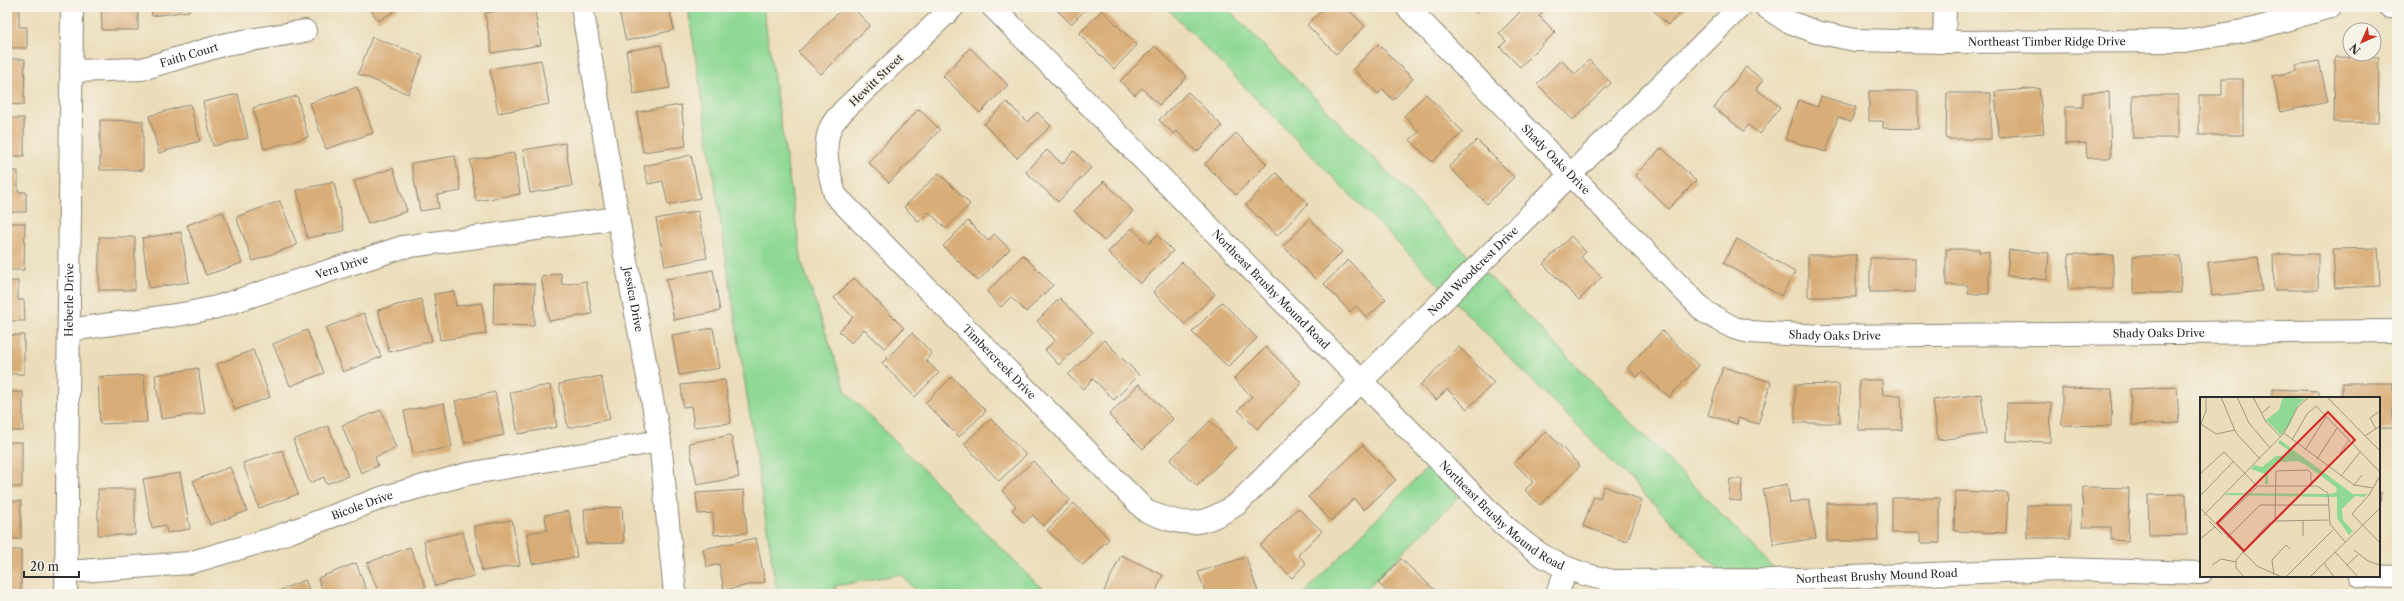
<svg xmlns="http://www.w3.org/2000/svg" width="2404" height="601" font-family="'Libre Caslon Text',serif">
<rect width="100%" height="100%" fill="#f7f3e8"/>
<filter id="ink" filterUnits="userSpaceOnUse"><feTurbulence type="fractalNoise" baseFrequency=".025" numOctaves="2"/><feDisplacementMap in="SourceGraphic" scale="8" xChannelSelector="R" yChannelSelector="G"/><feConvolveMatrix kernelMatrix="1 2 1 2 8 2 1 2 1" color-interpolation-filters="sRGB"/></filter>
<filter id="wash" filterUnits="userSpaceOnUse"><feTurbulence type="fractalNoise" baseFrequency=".012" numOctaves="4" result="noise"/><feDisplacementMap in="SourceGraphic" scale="16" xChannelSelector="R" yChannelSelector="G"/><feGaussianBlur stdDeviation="0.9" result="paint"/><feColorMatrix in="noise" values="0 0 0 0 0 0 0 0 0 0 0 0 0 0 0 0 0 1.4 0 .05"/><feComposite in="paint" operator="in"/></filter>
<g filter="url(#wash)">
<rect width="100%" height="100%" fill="#ebddba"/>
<!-- green -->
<g fill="#90d995" stroke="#5e8260">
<polygon points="688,7 763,7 802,263 846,392 1039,586 1052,594 918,594 901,574 835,586 836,594 777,594"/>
<polygon points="1166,7 1226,7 1799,594 1742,594"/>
<polygon points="1428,467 1459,497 1361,594 1303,594"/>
</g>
<g id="blocks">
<!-- building -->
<g fill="#d9ad78">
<polygon points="7,7 19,7 19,27 27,27 27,48 7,48"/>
<polygon points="101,7 138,7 138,30 102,30"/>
<polygon points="151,7 189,7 189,11 152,16"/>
<polygon points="369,7 401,7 378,21"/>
<polygon points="519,7 534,7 541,45 492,53 485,13"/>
<polygon points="618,7 669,7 674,30 626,41"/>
<polygon points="844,7 852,7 870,25 821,74 798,52"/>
<polygon points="1054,7 1088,7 1071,24"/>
<polygon points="1279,7 1290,7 1285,12"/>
<polygon points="1325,7 1346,7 1365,26 1336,54 1307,25"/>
<polygon points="1471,7 1481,7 1476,12"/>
<polygon points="1525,7 1541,7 1544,10 1539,16 1555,32 1520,67 1500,47 1506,41 1499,33"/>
<polygon points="1650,7 1687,7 1668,25"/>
<polygon points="1102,10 1137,45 1114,69 1079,34"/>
<polygon points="372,37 423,56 408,94 358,74"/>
<polygon points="1378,44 1413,79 1393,100 1383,89 1378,94 1353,69"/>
<polygon points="661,45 670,88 634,94 626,51"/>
<polygon points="1155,46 1187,77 1159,105 1142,88 1135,95 1120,81"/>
<polygon points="970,48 1008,85 980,113 943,76"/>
<polygon points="2335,57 2379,58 2378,123 2334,122"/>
<polygon points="7,59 25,59 24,105 7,104"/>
<polygon points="541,60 549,104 498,113 490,69"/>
<polygon points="1561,60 1575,74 1589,60 1611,83 1573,120 1537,84"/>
<polygon points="2319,61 2328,102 2280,112 2273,76 2297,71 2296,65"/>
<polygon points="1746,67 1763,80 1756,89 1780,107 1760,134 1748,125 1744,131 1714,108"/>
<polygon points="2222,79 2243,79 2243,135 2199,135 2199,95 2222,95"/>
<polygon points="357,87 373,133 326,149 310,103"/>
<polygon points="2039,88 2044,133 1999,137 1995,92"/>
<polygon points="1869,91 1918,91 1918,129 1883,128 1883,121 1869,121"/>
<polygon points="1188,92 1222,126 1197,152 1177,131 1174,134 1159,120"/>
<polygon points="2109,92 2111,158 2087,158 2086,143 2065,144 2065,107 2083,107 2083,93"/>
<polygon points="1947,93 1991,93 1991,139 1946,139"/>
<polygon points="238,94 248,138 213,146 203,102"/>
<polygon points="1426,94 1463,132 1432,162 1410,140 1419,132 1404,116"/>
<rect x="2133" y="95" width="45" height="43"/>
<polygon points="297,96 308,137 264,149 253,108"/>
<polygon points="1821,96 1856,107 1851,122 1838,117 1826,152 1785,139 1798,100 1818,107"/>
<polygon points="1007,102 1027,122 1037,112 1051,126 1017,158 984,124"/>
<polygon points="190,104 200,141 159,153 149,116"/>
<polygon points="681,105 686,146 643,152 637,112"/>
<polygon points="919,109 940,130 889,183 868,162"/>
<rect x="7" y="118" width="17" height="38"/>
<polygon points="100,120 143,121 143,170 100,170"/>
<polygon points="1236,133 1267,164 1236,195 1205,164"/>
<polygon points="1477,140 1514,177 1487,204 1449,167"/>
<polygon points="565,143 572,186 530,193 523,150"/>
<polygon points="1662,148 1696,181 1668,209 1635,175"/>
<polygon points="1047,150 1062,164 1074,151 1091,168 1058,202 1026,172"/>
<polygon points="514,153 520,194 476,201 470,160"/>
<polygon points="691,155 700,198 668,205 663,181 648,184 644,166"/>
<polygon points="455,156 461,191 437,195 439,208 420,211 411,163"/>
<polygon points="393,168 407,211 368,224 354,181"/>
<polygon points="7,171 18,171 18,192 26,192 26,212 7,212"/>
<polygon points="939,173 970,204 946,229 929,212 919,222 904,207"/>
<polygon points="1276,173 1308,204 1277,236 1246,205"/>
<polygon points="1104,181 1133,211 1104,241 1074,211"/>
<polygon points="334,182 344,231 307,238 297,190"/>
<polygon points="280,201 297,245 253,261 236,217"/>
<polygon points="698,211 707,258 665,266 656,219"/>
<polygon points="223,212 242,263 206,275 187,225"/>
<polygon points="1310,219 1342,252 1315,279 1283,246"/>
<polygon points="968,221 988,241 994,234 1010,249 978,281 943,246"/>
<polygon points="7,223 25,223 24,270 7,270"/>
<polygon points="1132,228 1148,244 1157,235 1173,251 1140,284 1108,252"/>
<polygon points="181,232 189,282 149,288 142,238"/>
<polygon points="1571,236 1586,252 1581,257 1602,277 1579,300 1543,264"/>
<rect x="99" y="237" width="36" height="53"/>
<polygon points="1737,239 1795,272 1781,296 1723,263"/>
<polygon points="2378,248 2380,286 2335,288 2333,249"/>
<polygon points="1946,249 1979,249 1979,252 1989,252 1989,294 1968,294 1968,285 1946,285"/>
<polygon points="2009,250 2049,253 2047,280 2007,276"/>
<polygon points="2069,254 2113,255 2113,289 2068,289"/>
<polygon points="2273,254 2318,254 2318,290 2274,290"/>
<polygon points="1023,255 1053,285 1026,312 1011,297 1001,307 987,292"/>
<rect x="1808" y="255" width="48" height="42"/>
<polygon points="2133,256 2180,256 2181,293 2133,293"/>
<polygon points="2258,257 2262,291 2212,296 2208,262"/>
<rect x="1870" y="258" width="45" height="34"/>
<polygon points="1348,260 1386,299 1367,318 1356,306 1350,312 1324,284"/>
<polygon points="1182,262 1215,294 1185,324 1153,292"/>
<polygon points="713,270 720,311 674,320 666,279"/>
<polygon points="561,273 562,285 586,281 592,314 549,321 541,277"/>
<polygon points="854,278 904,328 884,348 864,329 851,343 839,331 853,317 834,298"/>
<polygon points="7,281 18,281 18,300 24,300 25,321 7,321"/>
<polygon points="494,283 535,284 534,326 493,325"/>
<polygon points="454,291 456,306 482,303 486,334 440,340 434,294"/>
<polygon points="1060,298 1093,332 1059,365 1045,350 1055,340 1037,321"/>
<polygon points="421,299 432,341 389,352 378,310"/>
<polygon points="1222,302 1257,338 1228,367 1192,332"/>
<polygon points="364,313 381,357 343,372 325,328"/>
<polygon points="713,328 720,368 679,375 672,335"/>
<polygon points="307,330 324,373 290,386 273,344"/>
<polygon points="1662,331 1699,366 1669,397 1642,372 1637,377 1627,368"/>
<polygon points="912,333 932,353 926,360 939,373 915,397 882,363"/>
<rect x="7" y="335" width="17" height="39"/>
<polygon points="1104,340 1139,375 1114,400 1093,379 1083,389 1068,375"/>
<polygon points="1266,347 1302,383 1257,429 1238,410 1252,397 1234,379"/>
<polygon points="1459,347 1494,383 1467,409 1447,389 1436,400 1420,385"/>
<polygon points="253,350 270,397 235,410 217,364"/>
<polygon points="1723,367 1771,382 1758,424 1738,418 1737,424 1708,415"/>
<polygon points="198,368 205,413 161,419 155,375"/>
<polygon points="144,375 147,422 100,424 98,377"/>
<polygon points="601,376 610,419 568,428 559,384"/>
<polygon points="952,377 986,411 959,437 925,403"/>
<polygon points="725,380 731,423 694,427 691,406 683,407 681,385"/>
<polygon points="1859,380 1882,380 1883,395 1901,395 1902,430 1859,430"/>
<polygon points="2342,383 2393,383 2393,428 2379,428 2379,398 2342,398"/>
<polygon points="1139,384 1173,419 1143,449 1109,415"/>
<polygon points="1839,384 1840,423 1795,423 1795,385"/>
<polygon points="550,385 557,427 518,434 510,392"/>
<polygon points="2177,387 2179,423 2132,425 2130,389"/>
<polygon points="2062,388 2112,389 2111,426 2062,425"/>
<polygon points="2273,389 2319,391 2319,398 2273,398"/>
<rect x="7" y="392" width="16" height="39"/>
<polygon points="495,392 504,435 464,443 455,401"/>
<polygon points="1981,394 1986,434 1938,440 1933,400"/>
<polygon points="444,403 452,447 413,454 404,411"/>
<polygon points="2007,403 2051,403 2050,442 2006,441"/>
<polygon points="381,410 396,448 375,457 378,466 361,473 342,425"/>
<polygon points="991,419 1026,455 999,481 964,444"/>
<polygon points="1210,421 1236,447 1197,486 1170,460"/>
<polygon points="328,426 348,476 326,484 324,477 310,483 293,440"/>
<polygon points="1546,431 1580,466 1540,505 1525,490 1533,482 1514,463"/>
<polygon points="731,435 739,477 697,485 689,443"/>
<rect x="7" y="442" width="15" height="45"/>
<polygon points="1363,445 1396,480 1364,510 1354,499 1331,521 1308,497"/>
<polygon points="282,450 298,494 259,508 243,463"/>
<polygon points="1033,461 1070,500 1043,526 1033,515 1024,523 1012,510 1016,506 1002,491"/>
<polygon points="230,467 247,511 210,525 193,481"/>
<polygon points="180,473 190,529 167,533 165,525 152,528 143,479"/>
<polygon points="1730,479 1742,479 1741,501 1729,500"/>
<polygon points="1787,484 1790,503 1809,499 1816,538 1774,545 1763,489"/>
<polygon points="1604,486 1642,500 1627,542 1583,526 1594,496 1600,498"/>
<polygon points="2083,487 2129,488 2128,541 2111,540 2111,527 2082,527"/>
<rect x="98" y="489" width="37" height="46"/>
<polygon points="744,490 747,533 714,535 713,513 698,514 696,493"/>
<polygon points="1955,491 2008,493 2006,533 1954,531"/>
<polygon points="2379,492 2381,492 2380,505 2379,505"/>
<polygon points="2186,494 2187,535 2149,536 2148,495"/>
<polygon points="1892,498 1940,498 1940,543 1920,543 1920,533 1892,533"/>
<rect x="7" y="501" width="14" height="38"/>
<polygon points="1074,503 1109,539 1083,565 1047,530"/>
<polygon points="1827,503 1877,503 1878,541 1827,541"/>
<rect x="2027" y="505" width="43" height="33"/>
<polygon points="622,507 624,543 586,544 584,509"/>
<polygon points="1298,508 1322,531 1298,555 1306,563 1292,578 1260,546"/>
<polygon points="569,511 577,557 532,564 527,533 547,530 545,515"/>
<polygon points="512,520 520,565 482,571 474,526"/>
<polygon points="463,532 474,576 435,586 424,541"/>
<polygon points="756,538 765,582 724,590 719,564 707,567 703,549"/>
<polygon points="410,547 426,587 408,594 379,594 367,563"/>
<rect x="7" y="550" width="14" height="44"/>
<polygon points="1121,555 1163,575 1155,594 1110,594 1104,591"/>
<polygon points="1246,557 1258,592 1206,594 1198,572"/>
<polygon points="1401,559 1438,593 1437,594 1390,594 1378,583"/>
<polygon points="356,563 368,594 324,594 318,578"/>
<polygon points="305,580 311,594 271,594"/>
</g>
</g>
</g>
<g filter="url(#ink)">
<use href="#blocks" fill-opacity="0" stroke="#8b8472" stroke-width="1"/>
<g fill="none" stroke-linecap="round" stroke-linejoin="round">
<defs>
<g id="minor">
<path id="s1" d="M582,7L618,218L660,441L675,594"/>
<path id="s2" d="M953,7L844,110C840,115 833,121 831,127C821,148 830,175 835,195L1146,511C1185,527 1201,528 1237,504L1740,7"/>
<path id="s3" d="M993,7L1493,515C1533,553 1557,570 1613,581L1770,580L2059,569L2201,573"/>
<path id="s4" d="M1407,7L1705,312L1734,328L1750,332L1822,336L2397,331"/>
<path id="s5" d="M1766,7L1787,21L1816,32L1855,40L1944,42L2185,41L2254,29L2330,7"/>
<polyline points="2390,7 2397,7"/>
<polyline points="1944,42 1945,7"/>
<path id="s6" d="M71,71L142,69L226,44L305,31"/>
<path id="s7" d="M69,330L183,314L217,307L403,247L618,218"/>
<path id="s8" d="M67,572L189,563L271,539L384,497L467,474L660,441"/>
<polyline points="2361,576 2397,577"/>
<path id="s9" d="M66,594L72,7"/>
<polyline points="1557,594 1567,568"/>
</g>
</defs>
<!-- minor casing -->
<use href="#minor" stroke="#8b8472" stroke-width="24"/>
<!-- minor -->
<use href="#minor" stroke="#fff" stroke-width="22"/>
</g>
</g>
<g text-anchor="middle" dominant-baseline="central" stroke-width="3.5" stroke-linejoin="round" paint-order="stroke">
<!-- street labels -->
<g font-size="11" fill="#2b2b2b" stroke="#f7f3e8">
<text stroke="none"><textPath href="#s5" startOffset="288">Northeast Timber Ridge Drive</textPath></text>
<text stroke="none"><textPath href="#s6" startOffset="120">Faith Court</textPath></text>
<text transform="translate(876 80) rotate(-44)">Hewitt Street</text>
<text stroke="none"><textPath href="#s4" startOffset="213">Shady Oaks Drive</textPath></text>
<text stroke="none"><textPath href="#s7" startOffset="281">Vera Drive</textPath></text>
<text stroke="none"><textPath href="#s2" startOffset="1113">North Woodcrest Drive</textPath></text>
<text stroke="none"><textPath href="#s3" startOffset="396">Northeast Brushy Mound Road</textPath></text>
<text stroke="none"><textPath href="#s1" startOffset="297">Jessica Drive</textPath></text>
<text stroke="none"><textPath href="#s9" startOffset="294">Heberle Drive</textPath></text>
<text stroke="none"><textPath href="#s4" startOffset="885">Shady Oaks Drive</textPath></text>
<text stroke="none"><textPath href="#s4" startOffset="561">Shady Oaks Drive</textPath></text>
<text stroke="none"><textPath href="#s2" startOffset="475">Timbercreek Drive</textPath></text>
<text stroke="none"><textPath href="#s8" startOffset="305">Bicole Drive</textPath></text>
<text stroke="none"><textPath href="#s3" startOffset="720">Northeast Brushy Mound Road</textPath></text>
<text stroke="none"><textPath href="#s3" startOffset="1116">Northeast Brushy Mound Road</textPath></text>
</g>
</g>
<!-- overview -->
<g transform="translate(2200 397)">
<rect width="180" height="180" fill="#ebddba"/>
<path d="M83,0L105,2L98,8L89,29L81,38L66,23L79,13ZM80,43L153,97H168L164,100L155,99L142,112L143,123L153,134L149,138L137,121V100H129V97L137,95L136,90L106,68L98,64L77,65L68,73V87H65V77L51,72L54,68L62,70L76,59L87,58L90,54L78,46ZM28,96L128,97V100L25,98Z" fill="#90d995"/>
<path fill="none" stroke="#9e9681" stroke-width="1" d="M21,0L36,36L60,62M37,0L49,26L70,51M53,0L66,25L81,40M127,0L180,54M61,17L70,9M1,27L16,37L35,33M0,29L6,14V0M176,32L170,21L180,14M84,36L154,88L173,91M165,39L180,29M92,43L107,17L116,9L180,75M105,53L126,20M140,56L149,43M117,62L137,31M0,77L24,55L57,89M141,79L160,55M180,79L169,98L152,117L180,146M154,88L162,78M0,99L34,64M0,111L57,169L82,180M4,118L84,36L97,11L109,0M9,124L22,137M75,124L76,74L108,73L111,76V89M103,124V139M17,128L58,89H117L128,96L130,127L145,145M27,141L60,108H128M0,142L15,130M154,153L168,164L180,168M135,155L158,180M124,166L134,180M12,168L21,162L36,165M147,168L158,158M74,178L72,163L86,148L90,152M44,180L36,171V163L68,127L75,124L129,123M86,180L133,133M110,180L180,111"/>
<path fill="#d62828" fill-opacity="0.15" stroke="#d62828" stroke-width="2" d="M128,15L155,43L44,154L17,126Z"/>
<rect width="180" height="180" fill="none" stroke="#2b2b2b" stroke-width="2"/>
</g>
<!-- margin -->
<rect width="2404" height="601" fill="none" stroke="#f7f3e8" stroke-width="24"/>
<!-- north arrow -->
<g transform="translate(2362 42) rotate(225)"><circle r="19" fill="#f7f3e8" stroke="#a5a39c"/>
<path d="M0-3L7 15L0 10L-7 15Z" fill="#c8321e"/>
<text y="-6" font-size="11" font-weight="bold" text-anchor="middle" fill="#2b2b2b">N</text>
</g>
<!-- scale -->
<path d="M24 571v6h55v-6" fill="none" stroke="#2b2b2b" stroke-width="2"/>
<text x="30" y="571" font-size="12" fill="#2b2b2b" stroke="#f7f3e8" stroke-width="3" paint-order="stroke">20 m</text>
</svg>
